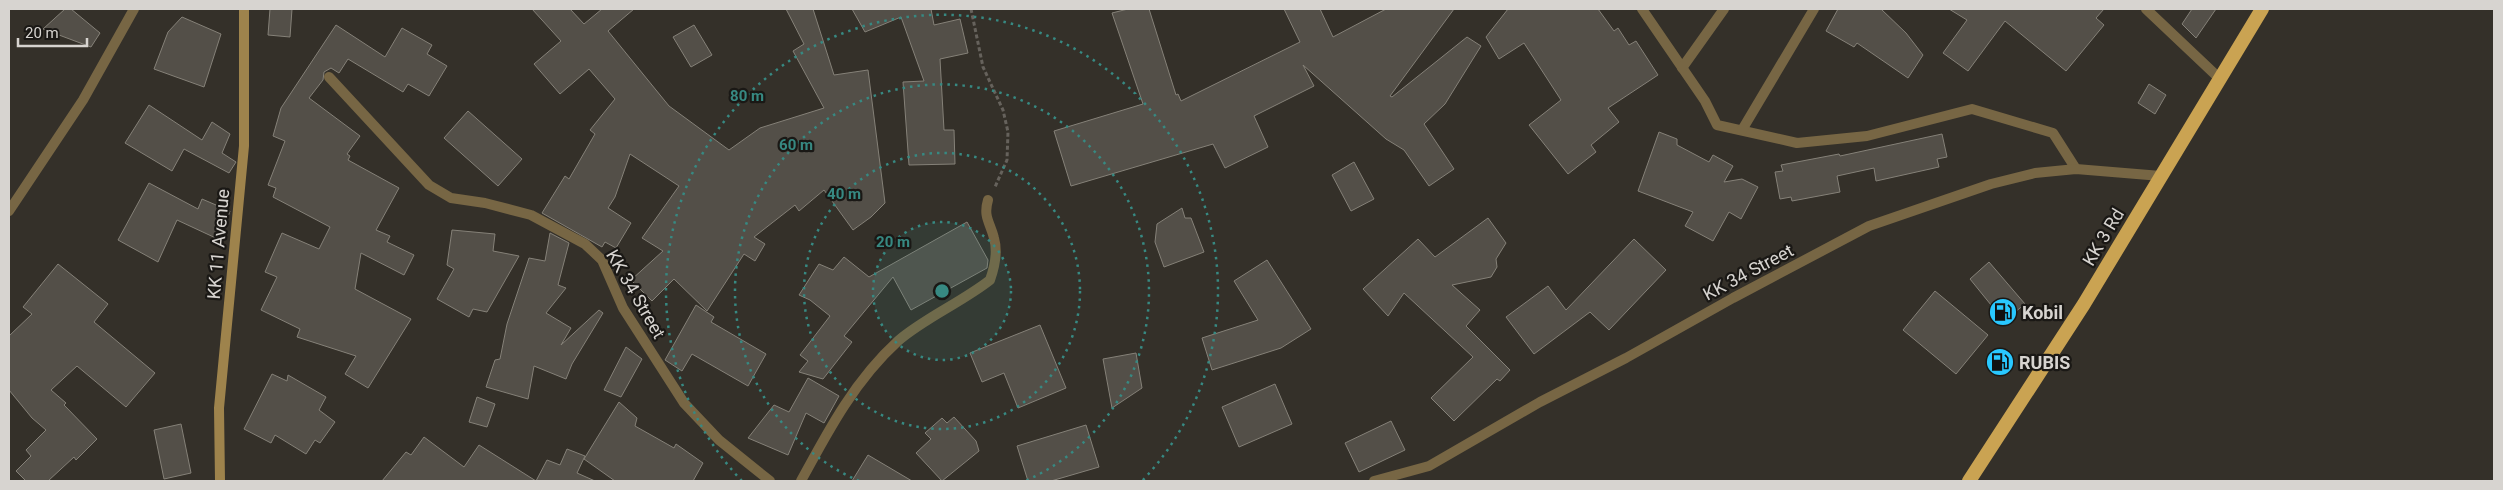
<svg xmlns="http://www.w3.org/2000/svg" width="2503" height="490" font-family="Roboto,sans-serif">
<rect width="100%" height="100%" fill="#343029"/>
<!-- building -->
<g fill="#534f48" stroke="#858178">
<polygon points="65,9 71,9 100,33 91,47 43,29"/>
<polygon points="270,9 292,9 290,37 268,35"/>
<polygon points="532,9 570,9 584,24 602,9 634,9 608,31 669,106 729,150 760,128 824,108 793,51 804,44 786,9 813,9 834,75 868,70 885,203 871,217 853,230 824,190 799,211 795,205 754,237 765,244 755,261 744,254 707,311 674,279 652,301 631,280 663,251 642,238 679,186 630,154 615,197 608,208 631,223 616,248 605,242 602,247 542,213 565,176 569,179 595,134 590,130 615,99 589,69 560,94 534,64 561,41"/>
<polygon points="852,9 931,9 934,25 960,19 968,53 940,59 944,130 954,130 955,164 909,165 903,82 924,81 901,17 865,32"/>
<polygon points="1128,9 1149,9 1176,95 1178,94 1181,101 1300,42 1284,9 1320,9 1333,37 1386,9 1454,9 1390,96 1392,97 1467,37 1481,46 1445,104 1424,124 1454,169 1429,186 1404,150 1386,139 1303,65 1314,86 1254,116 1268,147 1225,168 1213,144 1071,186 1054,131 1143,104 1112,13"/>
<polygon points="1508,9 1598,9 1614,31 1618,28 1629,45 1636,41 1658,75 1608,108 1619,122 1591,145 1596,152 1568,174 1529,125 1561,100 1524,43 1499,59 1486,37"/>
<polygon points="1838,9 1881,9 1906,33 1923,55 1908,78 1857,43 1854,47 1826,31"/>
<polygon points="1949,9 2104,9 2096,18 2104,25 2066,71 2005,21 1968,71 1943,53 1967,20"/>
<polygon points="2192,9 2216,9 2196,38 2182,24"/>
<polygon points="182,17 221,34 204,87 154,69 168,32"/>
<polygon points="336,25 385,57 402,28 432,45 427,54 447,66 429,96 408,84 403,92 348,59 339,73 331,68 324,72 323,80 309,98 360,136 347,154 350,156 348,160 399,188 376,230 390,236 387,242 414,255 404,275 361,253 355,289 411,319 368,388 345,374 356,356 297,337 300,329 261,310 277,277 265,272 282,233 319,249 330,227 273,197 276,188 268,185 285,141 273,136 281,108"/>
<polygon points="694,25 712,55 691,67 673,37"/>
<polygon points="2149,84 2166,95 2155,114 2138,103"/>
<polygon points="149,105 202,140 212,122 230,134 222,153 236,162 229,173 184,149 172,171 125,143"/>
<polygon points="468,111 522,159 498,186 444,138"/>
<polygon points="1659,132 1677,139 1677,145 1709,162 1713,155 1733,166 1724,182 1742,179 1758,187 1741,219 1729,212 1713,241 1685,226 1693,212 1638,191"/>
<polygon points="1942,134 1947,157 1937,159 1939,167 1876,181 1874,168 1837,176 1840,192 1792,201 1791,197 1780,199 1775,172 1783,171 1781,165 1839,154 1840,156"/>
<polygon points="1354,162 1374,199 1351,211 1332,175"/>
<polygon points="149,183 198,209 202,199 230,211 220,240 177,220 158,262 118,240"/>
<polygon points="1182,208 1185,218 1191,218 1204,252 1164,267 1155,242 1157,224"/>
<polygon points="1488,218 1506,243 1496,259 1497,267 1491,277 1452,285 1480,310 1466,326 1510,370 1500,381 1497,379 1454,421 1431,398 1473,357 1404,293 1388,316 1363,289 1418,239 1435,257"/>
<polygon points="967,222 988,260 987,268 911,310 893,277 844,336 852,342 823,379 799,372 808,361 800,355 830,316 810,300 799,295 819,264 833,270 844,257 869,277"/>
<polygon points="452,230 495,234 493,251 519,256 487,312 473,309 469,317 437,299 454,269 447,265"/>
<polygon points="550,233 569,243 558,285 566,288 546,313 571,328 561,345 599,310 603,313 572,364 566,379 534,366 528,399 486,387 495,360 500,359 507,324 529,258 545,261"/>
<polygon points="1634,239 1666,270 1609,330 1590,312 1534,354 1506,317 1548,286 1566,310"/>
<polygon points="1267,260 1311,329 1281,348 1212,370 1202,338 1258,320 1234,281"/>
<polygon points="1989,262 2025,304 2004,321 1970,279"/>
<polygon points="58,264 108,304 94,322 155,373 126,407 77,366 51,390 66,403 64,405 97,439 76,460 74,457 48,481 26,481 16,471 31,456 26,450 46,430 32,418 9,390 9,336 32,314 23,307"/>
<polygon points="1935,291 1988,335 1956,374 1903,330"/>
<polygon points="696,305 714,317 711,322 766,354 748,386 692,354 682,371 665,360"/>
<polygon points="1040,325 1066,388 1018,408 1004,373 982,382 970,353"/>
<polygon points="626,347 642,359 621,397 604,390"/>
<polygon points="1136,353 1142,388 1112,408 1103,359"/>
<polygon points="272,374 287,381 288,375 326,397 319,410 335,422 320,443 315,440 306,454 275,435 271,443 244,429"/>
<polygon points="808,378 839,396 824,423 806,413 788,455 748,438 774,405 789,412"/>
<polygon points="1275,384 1292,424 1239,447 1222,407"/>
<polygon points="477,397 495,404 487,427 469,422"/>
<polygon points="619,402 637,418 635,426 674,448 676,444 703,463 693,481 615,481 584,459"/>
<polygon points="954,417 976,441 979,451 942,481 916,453 931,439 925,433 942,418 947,423"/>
<polygon points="1391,421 1405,450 1359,472 1345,443"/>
<polygon points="181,424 191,473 164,479 154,430"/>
<polygon points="1086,425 1099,467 1051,481 1028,481 1017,446"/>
<polygon points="424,437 464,467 479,445 536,481 547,460 560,465 567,449 585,456 577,473 595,481 382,481 406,452 411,455"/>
<polygon points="868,455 912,481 852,481"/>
</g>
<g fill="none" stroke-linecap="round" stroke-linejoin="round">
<!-- path -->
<polyline stroke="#66625c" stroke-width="3" stroke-dasharray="4 2.5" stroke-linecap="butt" points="971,9 983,67 1003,110 1008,132 1007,160 995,187"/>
<!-- minor -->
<g stroke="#764" stroke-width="10">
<polyline points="1642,9 1705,101 1717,125 1797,143 1867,136 1972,109 2053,133 2076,169"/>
<polyline points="2146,9 2220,79"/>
<polyline points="1682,68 1724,9"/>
<polyline points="329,77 429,185 451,198 485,203 531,215 585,244 602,260 623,308 684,403 719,440 770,481"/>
<polyline points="1742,130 1814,9"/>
<polyline points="9,211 83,100 134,9"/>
<path d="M801,481C828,431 855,380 898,341C923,319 962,302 990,280C995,266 998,252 994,238C990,222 983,217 988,200"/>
<polyline points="1374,481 1429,466 1540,402 1626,358 1733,298 1869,226 1991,184 2035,173 2076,169 2161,176"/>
</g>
<!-- secondary -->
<polyline stroke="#9e834c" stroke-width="10" points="220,481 219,408 244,146 244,9"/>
<!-- trunk -->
<polyline stroke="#caa352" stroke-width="14" points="1969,481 2084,304 2262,9"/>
</g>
<!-- distance rings -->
<circle cx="942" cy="291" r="69" fill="#378982" fill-opacity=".12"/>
<g fill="none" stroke="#378982" stroke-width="2.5" stroke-dasharray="2.5 5">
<circle cx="942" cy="291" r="69"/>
<circle cx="942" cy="291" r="138"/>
<path d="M859 481A207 207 0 1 1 1025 481"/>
<path d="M742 481A276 276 0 1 1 1142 481"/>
</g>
<!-- icons -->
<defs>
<symbol id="fuel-disc" viewBox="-11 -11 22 22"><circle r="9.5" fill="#29c8ff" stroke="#1a1815"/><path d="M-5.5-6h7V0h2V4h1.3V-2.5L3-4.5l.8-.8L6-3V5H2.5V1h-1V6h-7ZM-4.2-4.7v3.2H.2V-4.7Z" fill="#111"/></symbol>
</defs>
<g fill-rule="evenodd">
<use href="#fuel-disc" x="1987" y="296" width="32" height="32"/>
<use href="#fuel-disc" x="1984" y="346" width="32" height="32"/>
</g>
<g text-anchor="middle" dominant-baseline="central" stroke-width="4.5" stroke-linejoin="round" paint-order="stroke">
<!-- street labels -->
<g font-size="18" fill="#d7d4d0" stroke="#1a1815">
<text transform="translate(2103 237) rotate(-59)">KK 3 Rd</text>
<text transform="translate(218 244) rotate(-85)">KK 11 Avenue</text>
<text transform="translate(1748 272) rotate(-28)">KK 34 Street</text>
<text transform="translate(636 294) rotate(60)">KK 34 Street</text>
</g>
<!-- poi labels -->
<g font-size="18" font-weight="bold" fill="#d7d4d0" stroke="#1a1815" text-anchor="start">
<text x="2022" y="312">Kobil</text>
<text x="2019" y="362">RUBIS</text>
</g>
</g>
<circle cx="942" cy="291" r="8" fill="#378982" stroke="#1a1815" stroke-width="2.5"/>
<g font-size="15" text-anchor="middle" font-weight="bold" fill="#378982" stroke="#1a1815" stroke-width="4.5" stroke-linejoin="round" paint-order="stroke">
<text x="747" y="101">80 m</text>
<text x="796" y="150">60 m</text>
<text x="844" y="199">40 m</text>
<text x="893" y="247">20 m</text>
</g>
<!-- border -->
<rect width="2503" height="490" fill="none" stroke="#d7d4d0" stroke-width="20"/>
<!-- scale -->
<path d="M18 38v8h69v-8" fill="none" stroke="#d7d4d0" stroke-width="2.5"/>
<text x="25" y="38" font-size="15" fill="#d7d4d0" stroke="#1a1815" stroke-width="4" paint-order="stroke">20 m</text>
</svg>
